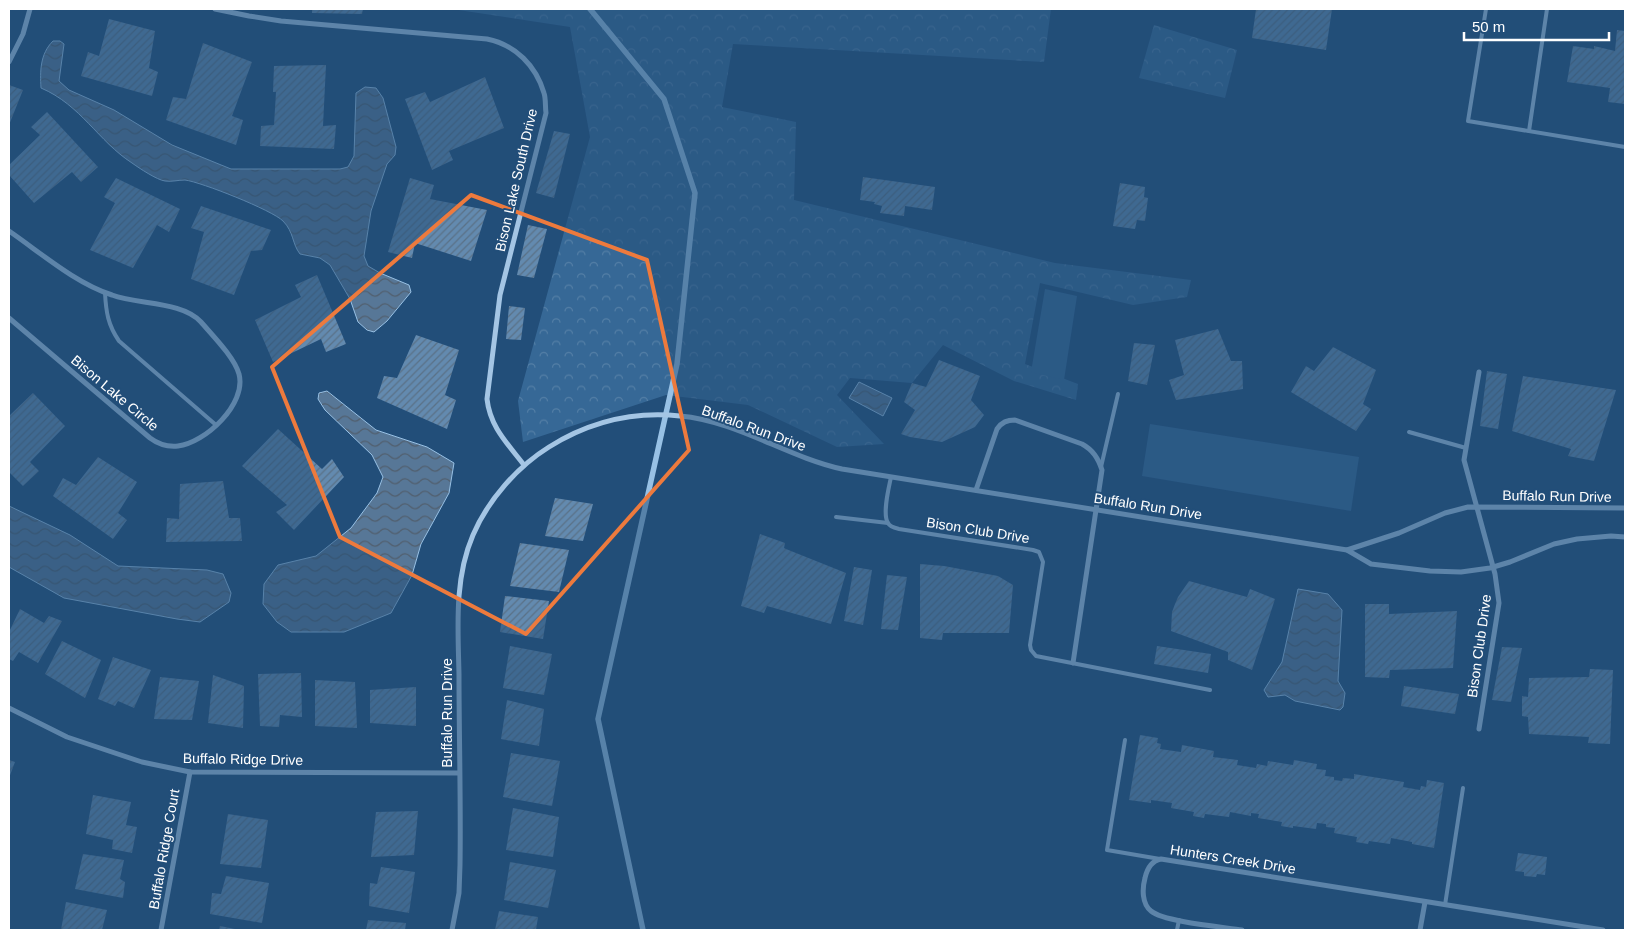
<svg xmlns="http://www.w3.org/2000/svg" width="1634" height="939" font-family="Arial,sans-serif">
<defs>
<pattern id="forest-crowns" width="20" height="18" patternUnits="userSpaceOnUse" patternTransform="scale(1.25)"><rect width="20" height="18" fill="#366896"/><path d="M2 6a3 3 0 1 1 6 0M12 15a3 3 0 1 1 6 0" fill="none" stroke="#547fa6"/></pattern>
<pattern id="water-waves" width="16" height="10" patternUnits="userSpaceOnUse" patternTransform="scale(1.25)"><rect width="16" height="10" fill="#577797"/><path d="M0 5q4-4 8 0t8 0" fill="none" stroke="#515f6e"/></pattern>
<pattern id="building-hatch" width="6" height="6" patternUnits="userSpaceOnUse" patternTransform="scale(1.25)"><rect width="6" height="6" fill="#638aaf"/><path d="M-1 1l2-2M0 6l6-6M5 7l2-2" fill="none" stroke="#5a7187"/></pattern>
</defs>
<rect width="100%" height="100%" fill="#224e79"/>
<!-- forest -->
<g fill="url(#forest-crowns)">
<polygon points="452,9 1051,9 1044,62 733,44 722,107 796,122 794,200 1055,263 1191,280 1187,297 1133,305 1040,283 1025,364 1078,384 1076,400 1014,381 943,345 912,383 850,378 837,395 884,444 837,447 748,405 666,395 523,442 518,401 590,137 570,27"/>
<polygon points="1154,25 1237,50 1225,98 1139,78"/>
</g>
<!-- garden -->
<g fill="#366896">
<polygon points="1045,289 1077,296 1064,380 1031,372"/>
<polygon points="1150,424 1359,457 1351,511 1142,476"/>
</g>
<!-- water -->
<g fill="url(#water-waves)" stroke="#98c1e5">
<path d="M53,41H60L64,44L59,81L69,90L114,110L172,145L231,169H340L348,167L354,156L356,93L365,87L376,88L383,98L396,147L395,155L387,164L371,211L364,256L368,266L380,273L409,285L411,292L387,321L374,332L367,330L358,322L350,299L330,265L320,258L300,254C292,244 294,232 283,221C272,210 201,182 185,180C178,180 172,182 165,181C157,180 139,168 132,163C98,141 81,105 41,88C40,71 40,54 53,41Z"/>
<polygon points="859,382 892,398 883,416 849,398"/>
<polygon points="327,391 376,430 427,447 454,463 449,493 421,544 412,575 391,613 344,632 291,632 277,622 263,604 264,584 278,565 316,556 351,528 377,493 383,477 372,455 325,410 318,399 319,393"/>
<polygon points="9,506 70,535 118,566 207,570 223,574 231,593 229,602 200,622 177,619 64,598 9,567"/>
<polygon points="1298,589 1328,594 1342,610 1338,681 1345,693 1343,707 1340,710 1295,701 1285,695 1268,697 1264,690 1282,662"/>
</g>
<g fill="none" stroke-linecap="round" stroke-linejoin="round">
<!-- stream -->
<polyline stroke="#98c1e5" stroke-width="5.5" points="590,9 664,99 695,193 677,364 598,719 643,930"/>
</g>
<!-- building -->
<g fill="url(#building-hatch)">
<polygon points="312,9 363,9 362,14 312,13"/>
<polygon points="1256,9 1332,9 1326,50 1252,38"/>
<polygon points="109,19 155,31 149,68 158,72 152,96 81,76 88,52 99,56"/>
<polygon points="1617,30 1625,31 1625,104 1608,102 1610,88 1567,82 1573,46 1594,49 1594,46 1615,51"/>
<polygon points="203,43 252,62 232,116 243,120 236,145 166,120 173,97 186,99"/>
<polygon points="326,65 323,126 336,125 334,149 260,146 261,126 274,125 276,92 273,92 274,66"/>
<polygon points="485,77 504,128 449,151 453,160 432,170 405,99 425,92 430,102"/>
<polygon points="9,85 23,90 9,125"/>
<polygon points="47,112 98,167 81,182 72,172 34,203 9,175 9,165 40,135 31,127"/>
<polygon points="554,131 570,134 554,198 536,193"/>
<polygon points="863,177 935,187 932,210 905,206 904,216 880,213 882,206 874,204 875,202 860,200"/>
<polygon points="116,178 180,209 169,232 157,225 133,268 90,250 115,203 104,197"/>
<polygon points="410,178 434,185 430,199 487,210 471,261 415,243 412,258 388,252"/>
<polygon points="1120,183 1145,187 1144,197 1148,198 1145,221 1137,220 1135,229 1113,226"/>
<polygon points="201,206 271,230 262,250 251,251 234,295 191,279 204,232 191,228"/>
<polygon points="528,225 547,229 534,278 517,275"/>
<polygon points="317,275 346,344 326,352 321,339 273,362 255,320 301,297 295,285"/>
<polygon points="509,306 525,308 521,340 506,339"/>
<polygon points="1218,329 1231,361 1242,361 1243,389 1176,400 1169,380 1184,375 1175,340"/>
<polygon points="416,335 459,350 445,395 456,400 447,429 377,398 384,376 397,378"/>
<polygon points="1134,343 1155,345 1147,385 1128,381"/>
<polygon points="1333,347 1376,370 1363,404 1371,409 1356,431 1291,392 1306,366 1314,371"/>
<polygon points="939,360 980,376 971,400 984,415 975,427 942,442 910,437 901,434 915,410 904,402 912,383 926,387"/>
<polygon points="1487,371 1507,374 1498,429 1480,426"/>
<polygon points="1523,376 1616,390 1594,461 1568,456 1571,449 1512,431"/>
<polygon points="33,393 65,426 30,462 39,471 23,486 9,472 9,416"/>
<polygon points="278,429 322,469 332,459 344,477 294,530 276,512 287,505 242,466"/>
<polygon points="98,457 137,482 118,513 127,520 113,539 53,496 63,478 76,485"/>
<polygon points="223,481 229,518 240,518 242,541 166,542 167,518 179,519 180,484"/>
<polygon points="555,498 593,504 583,541 545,536"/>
<polygon points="760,534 785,543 784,548 786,549 846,573 831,624 767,606 764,613 741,606"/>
<polygon points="520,543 569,550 559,592 510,586"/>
<polygon points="920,564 944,566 998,576 1013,585 1009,633 943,633 942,640 920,638"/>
<polygon points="854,567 872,570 863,625 844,621"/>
<polygon points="887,575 907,577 898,630 881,629"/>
<polygon points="1189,581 1247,597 1250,589 1275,599 1252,670 1228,660 1228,652 1171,631 1172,612 1175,604 1178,597"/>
<polygon points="505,596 549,601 543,639 500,632"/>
<polygon points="1365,604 1389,604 1389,614 1457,611 1453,668 1390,670 1389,678 1365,677"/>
<polygon points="20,609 44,623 49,616 62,621 38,663 19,652 13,661 9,659 9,632"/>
<polygon points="62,641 101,660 85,698 45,674"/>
<polygon points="510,646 552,654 544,695 503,688"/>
<polygon points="1157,646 1211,654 1208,673 1154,664"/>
<polygon points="1502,647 1522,648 1511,702 1492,700"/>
<polygon points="113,657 151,670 134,708 118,701 115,706 98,699"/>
<polygon points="1590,669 1613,670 1610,744 1588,743 1589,737 1529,734 1528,717 1522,716 1522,696 1528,697 1529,678 1589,677"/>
<polygon points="301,673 302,717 280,715 279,727 260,726 258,674"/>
<polygon points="213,675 244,686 243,728 208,723"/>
<polygon points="160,677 199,681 192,720 154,719"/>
<polygon points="315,680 355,682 357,728 315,726"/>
<polygon points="1404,686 1459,694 1455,714 1401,706"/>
<polygon points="416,687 416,726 370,723 370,690"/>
<polygon points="507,700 544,709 539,746 501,739"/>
<polygon points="1140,735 1158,738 1157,743 1161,744 1160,749 1181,752 1182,745 1214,751 1213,757 1238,760 1237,765 1256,768 1257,764 1267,766 1268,761 1293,765 1294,760 1317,764 1316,769 1326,770 1325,776 1334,777 1334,780 1342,781 1343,778 1354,779 1354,774 1404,782 1403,787 1420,790 1421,786 1426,787 1427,780 1444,783 1434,848 1412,844 1412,842 1391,838 1390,844 1369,841 1368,844 1356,842 1357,837 1334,833 1335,828 1326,827 1326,824 1317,823 1316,829 1293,826 1293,828 1281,826 1282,822 1258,818 1259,814 1251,813 1251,816 1230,812 1229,817 1205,814 1204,818 1193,816 1194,812 1171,808 1172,803 1151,800 1151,803 1129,800"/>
<polygon points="511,753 560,761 552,806 503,797"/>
<polygon points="9,760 15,762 9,778"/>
<polygon points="93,795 131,802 126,825 137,827 132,853 112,849 113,840 86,834"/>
<polygon points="513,808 559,817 553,857 506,850"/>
<polygon points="418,811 414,855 371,857 376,812"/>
<polygon points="228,814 268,820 261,868 220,864"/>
<polygon points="1518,853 1547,857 1545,875 1537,874 1536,877 1524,876 1524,872 1515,871"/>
<polygon points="83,854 124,860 120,879 125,882 123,898 75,889"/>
<polygon points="510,862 556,870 548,908 504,900"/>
<polygon points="381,867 415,872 409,913 369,906 370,883 377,884"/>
<polygon points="226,876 269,883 262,923 210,914 212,893 221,894"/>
<polygon points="66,902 107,910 102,930 61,930"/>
<polygon points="499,911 538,917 536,930 495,930"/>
<polygon points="368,920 406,923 405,930 366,930"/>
<polygon points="220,926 235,929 235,930 219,930"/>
</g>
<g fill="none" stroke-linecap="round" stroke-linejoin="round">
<!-- service -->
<g stroke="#a4c5e4" stroke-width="4">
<polyline points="1486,9 1468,121 1625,147"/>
<polyline points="1529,131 1547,9"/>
<path d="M105,293C106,312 108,325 119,341L216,425"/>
<polyline points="1409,432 1466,448"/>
<polyline points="1101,467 1118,394"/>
<path d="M891,477C889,487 882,514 888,523C890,527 895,528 899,529L1033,550L1039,552L1043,562L1030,645L1031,650L1036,656L1210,690"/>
<polyline points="836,517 888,523"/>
<polyline points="1125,740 1107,850 1160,859"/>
<polyline points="1445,905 1463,788"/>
<polyline points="1177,930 1179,920"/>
</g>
<!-- minor -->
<g stroke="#a4c5e4" stroke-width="5">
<path d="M215,9L249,16L281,21L487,39C516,45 536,66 544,93C546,99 545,106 546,113L500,295L487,399C490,427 508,444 524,465"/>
<polyline points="9,62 23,34 30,9"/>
<path d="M9,231C41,253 75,283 112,295C138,305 182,301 201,322C213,336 234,357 239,374C247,404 205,443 178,446C168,447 158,444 150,438L9,318"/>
<polyline points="1479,372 1464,460 1495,574 1499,603 1479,729"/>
<path d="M976,490L997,429C1002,422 1007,420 1015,420L1082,444C1093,450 1098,458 1102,470L1073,663"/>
<polyline points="1347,550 1399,533 1445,513 1468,507 1625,508"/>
<polyline points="9,708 67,737 142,762 190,772 459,773"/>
<polyline points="161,930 190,772"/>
<path d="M452,930L459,893L460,865C461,802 459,738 459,674C458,628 454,579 473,535C488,500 517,467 549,447C589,422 633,411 680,416C737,421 787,457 842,469L1347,550L1371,564L1430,571L1461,572L1490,568L1510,562L1554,544L1577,539L1611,536L1625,537"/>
<path d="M1242,930C1223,927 1164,922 1151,911C1142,904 1142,889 1145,878C1147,869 1151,861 1161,859L1603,930"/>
<polyline points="1420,930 1425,902"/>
</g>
</g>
<!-- marked area -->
<path d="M0 0H1634V939H0ZM471,195L647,260L689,450L526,634L340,537L272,367Z" fill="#224e79" fill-opacity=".55" fill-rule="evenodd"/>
<path fill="none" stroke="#ed7a3d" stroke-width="4" stroke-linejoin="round" d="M471,195L647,260L689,450L526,634L340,537L272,367Z"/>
<g text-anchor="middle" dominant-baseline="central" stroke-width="4" stroke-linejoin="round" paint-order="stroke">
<!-- street labels -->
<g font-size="14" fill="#fff" stroke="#224e79">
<text transform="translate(516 180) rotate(-77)">Bison Lake South Drive</text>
<text transform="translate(115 393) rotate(40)">Bison Lake Circle</text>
<text transform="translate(754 428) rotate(20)">Buffalo Run Drive</text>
<text transform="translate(1557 496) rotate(1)">Buffalo Run Drive</text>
<text transform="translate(1148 506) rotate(9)">Buffalo Run Drive</text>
<text transform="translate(978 530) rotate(9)">Bison Club Drive</text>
<text transform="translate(1479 646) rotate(-82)">Bison Club Drive</text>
<text transform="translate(447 713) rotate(-90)">Buffalo Run Drive</text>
<text transform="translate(243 759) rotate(1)">Buffalo Ridge Drive</text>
<text transform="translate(164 849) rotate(-80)">Buffalo Ridge Court</text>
<text transform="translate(1233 859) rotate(9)">Hunters Creek Drive</text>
</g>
</g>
<!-- border -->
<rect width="1634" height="939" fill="none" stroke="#ffffff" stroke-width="20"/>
<!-- scale -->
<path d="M1464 32v8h145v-8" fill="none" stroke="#ffffff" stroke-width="2.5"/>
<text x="1472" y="32" font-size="15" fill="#ffffff" stroke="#224e79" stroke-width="4" paint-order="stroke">50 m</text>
</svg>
